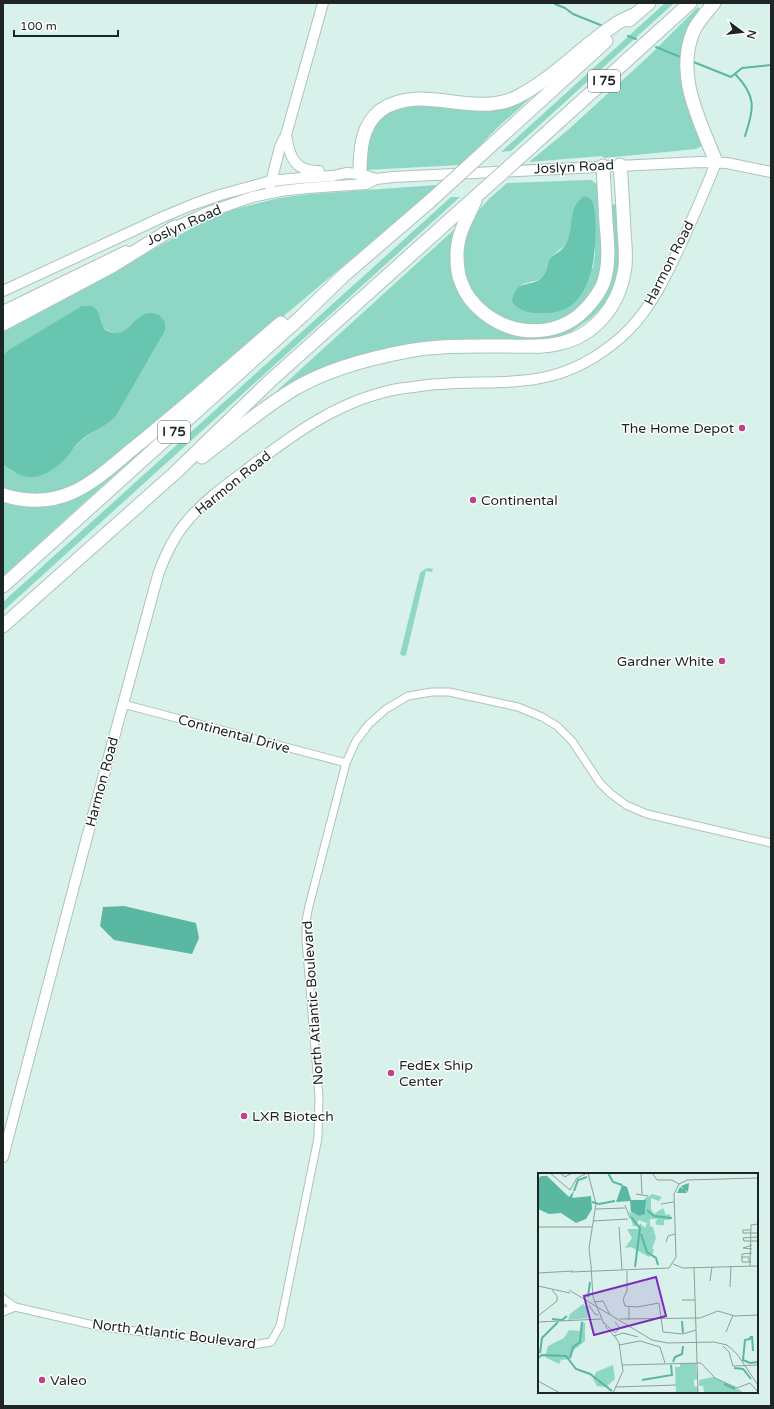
<svg xmlns="http://www.w3.org/2000/svg" width="774" height="1409" font-family="'Varela Round',sans-serif">
<rect width="100%" height="100%" fill="#d8f1ea"/>
<!-- green -->
<g fill="#8fd7c5" fill-rule="evenodd">
<polygon points="665,3 674,3 511,151 501,152"/>
<polygon points="698,7 702,11 688,36 703,143 702,146 696,149 604,158 602,156 529,162 568,130 650,55"/>
<path d="M536,93L497,128L473,153L460,165L366,170C366,151 366,131 381,117C385,112 394,109 400,106Z"/>
<path d="M587,180H591L598,185L603,255L598,282L582,306L559,321L533,326L510,322L488,309L477,297L469,284L466,276L463,260V245L468,231L478,211L490,198L507,183ZM585,196L595,211V254L593,268L513,295C516,290 520,285 526,283C532,281 536,282 541,278C546,274 546,264 550,259C556,250 565,249 569,238C574,223 567,205 585,196Z"/>
<path d="M437,185L418,203L97,473C87,478 77,486 67,490C47,496 23,496 3,488V465L15,473L67,457L80,441L116,416L165,331L132,325C122,336 114,335 102,327L100,318L7,351L3,356V330L209,219L227,211L279,198L311,194Z"/>
<polygon points="451,197 460,197 3,611 3,602"/>
<polygon points="616,204 619,257 619,266 615,282 612,291 604,305 590,319 568,334 559,337 540,340 429,344 268,399 458,226 461,288 525,335 593,308 611,213 612,205"/>
<polygon points="155,438 3,576 3,498 39,505"/>
<polygon points="429,568 433,569 432,572 426,571 406,655 403,656 400,654 420,573 425,569"/>
</g>
<!-- forest -->
<g fill="#68c5b0">
<path d="M585,196C589,198 592,199 593,204C598,215 595,256 592,268C589,281 581,300 569,307C561,312 551,313 542,313C531,314 519,311 512,302C515,277 532,289 542,277C546,273 547,265 549,260C553,254 559,253 563,248C577,233 564,206 585,196Z"/>
<path d="M82,306H92C94,308 97,309 98,312C102,320 100,329 110,332C130,338 133,314 150,313C153,313 157,314 159,315L165,322V331L116,416C105,427 92,431 81,440C75,445 72,452 67,457C58,467 42,479 27,477C19,476 10,469 3,465V356L7,351Z"/>
</g>
<!-- water -->
<polygon fill="#59b7a2" points="124,906 196,923 199,938 192,954 114,940 100,926 103,907"/>
<g fill="none" stroke-linecap="round" stroke-linejoin="round">
<!-- stream -->
<g stroke="#59b7a2" stroke-width="2">
<polyline points="555,4 565,8 573,14 603,26"/>
<polyline points="628,36 636,39"/>
<polyline points="656,47 683,58"/>
<polyline points="691,61 731,77 742,68 771,65"/>
<path d="M735,74C757,96 754,109 745,136"/>
</g>
<defs>
<g id="street">
<polyline points="123,704 346,763"/>
<polyline points="3,1298 15,1307 102,1327 253,1345 271,1342 280,1326 318,1138 319,1097 306,940 306,921 309,906 346,763 356,741 369,724 386,709 408,696 432,692 449,692 518,707 542,717 557,726 572,741 600,783 610,793 626,805 647,814 771,843"/>
<polyline points="3,1312 15,1307"/>
</g>
<g id="secondary">
<path d="M286,135C289,156 295,172 319,171"/>
<polyline points="270,186 280,147 286,135 323,3"/>
<polyline points="169,230 206,213 252,197 280,191 307,188 366,184 376,179 393,177 700,162 727,163 771,172"/>
<polyline points="3,291 165,216 194,204 220,195 271,181 301,178 333,176 346,173 360,174 376,179"/>
<polyline points="3,311 126,251"/>
<path d="M3,1157L83,852L158,575C165,555 174,536 188,520C205,500 225,486 245,471C293,434 343,397 404,388C416,387 429,384 441,384C477,381 515,385 550,376C575,370 600,355 619,339C649,314 666,276 682,242C694,215 706,189 716,162"/>
</g>
<g id="highway">
<path d="M714,3C707,12 699,20 694,30C674,74 700,121 716,162"/>
<polyline points="629,20 649,3"/>
<polyline points="520,157 690,3"/>
<polyline points="474,161 606,41"/>
<path d="M360,174C360,151 361,125 381,110C421,82 473,119 517,97C553,79 580,48 613,26C619,21 627,18 634,15"/>
<path d="M475,201C467,218 458,233 457,252C457,262 457,273 461,282C465,294 474,305 484,313C517,339 563,337 590,304C595,298 600,291 603,284C610,265 608,243 606,223C605,204 604,185 603,166"/>
<polyline points="3,324 112,266 175,227"/>
<path d="M202,457C232,434 261,409 294,389C328,369 370,358 408,351C439,345 472,346 504,346C523,346 543,348 561,343C595,335 618,306 624,273C627,260 625,245 624,231C623,209 622,187 620,165"/>
<path d="M3,495C26,502 48,503 71,493C95,483 115,463 135,447C185,407 233,364 281,323"/>
<polyline points="3,586 303,315 343,276 429,202"/>
<polyline points="3,626 176,472 270,381 482,191"/>
</g>
</defs>
<!-- street casing -->
<use href="#street" stroke="#acc4bd" stroke-width="9"/>
<!-- secondary casing -->
<use href="#secondary" stroke="#acc4bd" stroke-width="12"/>
<!-- highway casing -->
<use href="#highway" stroke="#acc4bd" stroke-width="15"/>
<!-- street -->
<use href="#street" stroke="#fff" stroke-width="7"/>
<!-- secondary -->
<use href="#secondary" stroke="#fff" stroke-width="10"/>
<!-- highway -->
<use href="#highway" stroke="#fff" stroke-width="13"/>
<defs>
<g id="highway-bridge">
<polyline points="482,191 520,157"/>
<polyline points="429,202 474,161"/>
</g>
</defs>
<!-- highway-bridge casing -->
<use href="#highway-bridge" stroke="#acc4bd" stroke-width="15" stroke-linecap="butt"/>
<!-- highway-bridge -->
<use href="#highway-bridge" stroke="#fff" stroke-width="13"/>
</g>
<!-- markers -->
<g fill="#c0408a" stroke="#fff" stroke-width="1.5">
<circle cx="742" cy="428" r="4"/>
<circle cx="473" cy="500" r="4"/>
<circle cx="722" cy="661" r="4"/>
<circle cx="391" cy="1073" r="4"/>
<circle cx="244" cy="1116" r="4"/>
<circle cx="42" cy="1380" r="4"/>
</g>
<g text-anchor="middle" dominant-baseline="central" stroke-width="3" stroke-linejoin="round" paint-order="stroke">
<!-- shield labels -->
<g fill="#fff" stroke="#616766" stroke-width="1">
<rect x="588" y="70" width="32" height="22" rx="3"/>
<rect x="158" y="421" width="32" height="22" rx="3"/>
</g>
<g font-size="13" font-weight="bold" fill="#1d2624">
<text x="604" y="81">I 75</text>
<text x="174" y="432">I 75</text>
</g>
<!-- street labels -->
<g font-size="14" fill="#1d2624" stroke="#fff">
<text transform="translate(574 167) rotate(-3)">Joslyn Road</text>
<text transform="translate(184 225) rotate(-24)">Joslyn Road</text>
<text transform="translate(669 263) rotate(-63)">Harmon Road</text>
<text transform="translate(233 483) rotate(-39)">Harmon Road</text>
<text transform="translate(234 734) rotate(15)">Continental Drive</text>
<text transform="translate(102 782) rotate(-75)">Harmon Road</text>
<text transform="translate(313 1003) rotate(-94)">North Atlantic Boulevard</text>
<text transform="translate(174 1334) rotate(7)">North Atlantic Boulevard</text>
</g>
<!-- poi labels -->
<g font-size="14" fill="#1d2624" stroke="#fff" text-anchor="start">
<text x="734" y="428" text-anchor="end">The Home Depot</text>
<text x="481" y="500">Continental</text>
<text x="714" y="661" text-anchor="end">Gardner White</text>
<text x="399" y="1065">FedEx Ship<tspan x="399" dy="16">Center</tspan></text>
<text x="252" y="1116">LXR Biotech</text>
<text x="50" y="1380">Valeo</text>
</g>
</g>
<!-- overview -->
<g transform="translate(538 1173)">
<rect width="220" height="220" fill="#d8f1ea"/>
<path d="M114,21L124,24L121,28L113,25V36L116,41L125,35L128,42L132,41V47H126V52H119L117,49L120,46H112V53L115,54L118,65L114,76H116L115,80L111,84L93,74L87,75L94,65L89,56H100L102,50L107,55L109,50L100,47L99,53H95L91,39L101,43L108,38L106,26ZM45,131L48,134L50,145L30,147L32,141ZM43,148L47,150V168L36,177L32,186L23,187L21,191L7,184L10,173L26,165L31,157L42,158ZM158,190L159,206L156,207V213L160,214V219L138,220L137,194H142V191ZM75,192L77,206L68,214L59,213L55,206L58,199ZM175,204L202,217L206,220H161L166,219L165,213H161V207Z" fill="#8fd7c5"/>
<path d="M3,3H9L31,24L36,18L34,25L53,23L54,36L48,46L38,50L23,40L11,41L0,36V6ZM151,10L150,19L147,17L149,20H139L142,14L146,16L143,13ZM84,12L89,14L93,27H108L107,41L101,43L93,39L92,28L78,29Z" fill="#59b7a2"/>
<path fill="none" stroke="#59b7a2" stroke-width="2" d="M70,0L75,9L84,12M36,18L40,7L49,4M54,29L61,31L77,28M109,37L116,43L134,45M93,44L102,55L97,94M103,61L109,79L118,85L120,92M50,124L52,109M14,146L24,147L29,143M144,148L145,160M213,163L212,166L207,167L205,187L212,190L220,189M214,163L215,178M2,180L4,165L20,149M0,185L4,182L28,183L38,196L52,201L74,218M32,185L35,174L42,169L44,149M135,189L137,184L144,181L145,173M196,195L205,196L213,206M104,207L134,202L133,192M186,211L197,216"/>
<path fill="none" stroke="#8da09b" stroke-width="1" d="M12,0L32,17L39,5L49,0M22,0L27,4L34,0M50,0L58,31L51,75L53,93M103,0L104,21M114,0L119,7H134L141,11M98,21L110,23M123,31L136,29M87,32L92,45M58,36L87,35M55,48L90,46M0,54H54M81,54L84,97M213,57H205V60H220M220,64L205,65L206,68H220M128,69L130,63L137,61M214,72L205,75L214,76M203,84H211V89M213,89H204V81L214,80M135,91L145,95L220,93M53,93L55,124L66,151M212,93L213,52L220,51M156,94L160,220M89,98V118L85,126L87,133L99,134L121,130L125,159L145,161L158,157M33,99L131,95L138,84L136,21L141,11L149,7L220,5M0,100L35,98M172,108L174,94M0,113L32,120M192,114L193,93M31,117L114,167L130,170L176,169L189,172L199,181L220,212M144,127H157M56,129L65,128L72,142M51,132L57,141L60,142M91,134V147M0,143L19,128V123L14,117M82,146L162,145L180,138L197,143L220,142M0,149L63,146M66,150L77,160L82,155L77,149M67,153L76,163M188,159L195,142M76,163L85,160L100,164M81,172L102,168L122,174L127,190M185,173L191,179L195,193L220,192M84,192L163,190L177,205L199,215L212,210L220,219M0,208L22,220M78,214L138,212M75,220L85,198L81,170L76,162"/>
<path fill="#7b2cbf" fill-opacity="0.15" stroke="#7b2cbf" stroke-width="2" d="M118,104L128,143L56,162L46,123Z"/>
<rect width="220" height="220" fill="none" stroke="#1d2624" stroke-width="2"/>
</g>
<!-- border -->
<rect width="774" height="1409" fill="none" stroke="#1d2624" stroke-width="8"/>
<!-- north arrow -->
<g transform="translate(742 32) rotate(105)" stroke="#ffffff" stroke-width="3" paint-order="stroke">
<path d="M0-3L7 15L0 10L-7 15Z" fill="#1d2624"/>
<text y="-6" font-size="11" font-weight="bold" text-anchor="middle" fill="#1d2624">N</text>
</g>
<!-- scale -->
<path d="M14 30v6h104v-6" fill="none" stroke="#1d2624" stroke-width="2"/>
<text x="20" y="30" font-size="12" fill="#1d2624" stroke="#ffffff" stroke-width="3" paint-order="stroke">100 m</text>
</svg>
